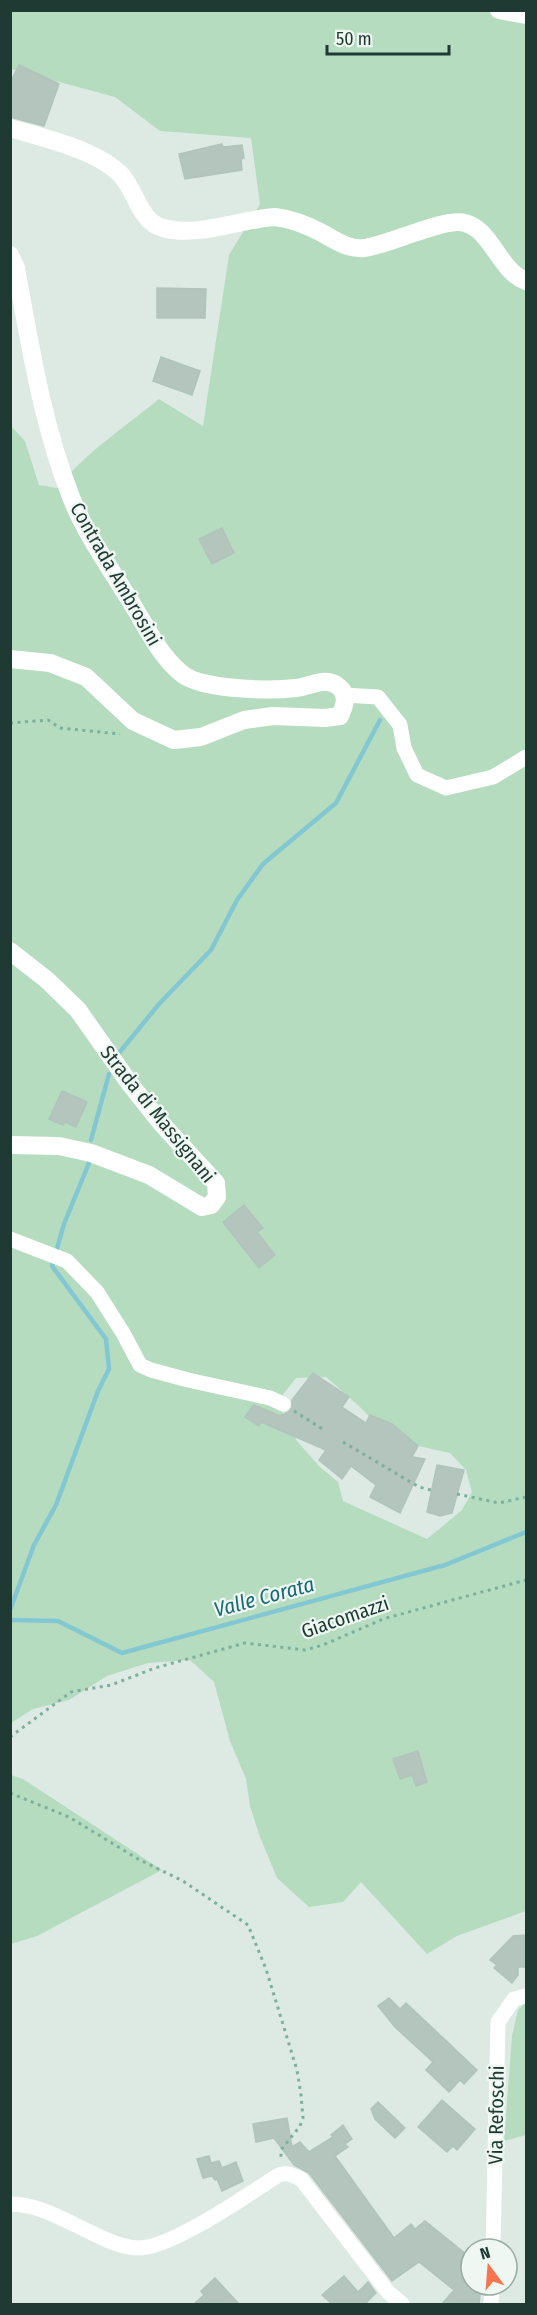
<svg xmlns="http://www.w3.org/2000/svg" width="537" height="2315" font-family="'Fira Sans Condensed',sans-serif">
<rect width="100%" height="100%" fill="#ddeae4"/>
<!-- green -->
<g fill="#b5dcbf" fill-rule="evenodd">
<path d="M11,11H526V1911L457,1936L427,1954L361,1882L343,1902L309,1907L277,1878L260,1837L250,1806L246,1779L230,1741L214,1682L190,1660L148,1663L107,1676L69,1700L33,1709L11,1723L10,425L25,441L39,485L57,488C85,453 125,427 159,399L203,426L229,255L260,204L251,138L160,131L115,97L11,69ZM326,1377L360,1407L385,1434L418,1446L450,1453L466,1470L472,1492L462,1510L427,1539L343,1501L338,1482L319,1466L297,1441L277,1402L296,1378Z"/>
<polygon points="11,1775 23,1779 162,1870 37,1936 11,1944"/>
<polygon points="526,2001 526,2135 504,2141 512,2036 518,2010"/>
</g>
<g fill="none" stroke-linecap="round" stroke-linejoin="round">
<!-- stream -->
<g stroke="#83c7d2" stroke-width="4.5">
<polyline points="119,1053 159,1004 211,950 237,900 263,864 336,803 380,720"/>
<polyline points="91,1140 109,1074"/>
<polyline points="10,1610 34,1545 56,1505 98,1391 109,1369 106,1339 52,1266 64,1224 89,1163"/>
<polyline points="10,1620 58,1621 122,1653 445,1565 526,1532"/>
</g>
</g>
<!-- building -->
<g fill="#b3c5bd" stroke="#b0c4bb" stroke-width="1.5">
<polygon points="19,65 59,84 44,126 10,117 10,83"/>
<polygon points="222,144 223,147 242,145 244,158 241,159 242,170 185,179 179,154"/>
<polygon points="157,288 206,289 205,318 157,318"/>
<polygon points="161,357 200,371 192,395 153,381"/>
<polygon points="222,528 234,553 212,564 199,539"/>
<polygon points="62,1091 87,1102 76,1127 65,1122 63,1125 49,1119"/>
<polygon points="244,1205 263,1228 257,1232 275,1255 259,1268 223,1222"/>
<polygon points="313,1373 349,1397 342,1407 366,1423 370,1415 392,1424 418,1446 412,1457 425,1459 400,1513 370,1497 376,1485 351,1466 342,1479 319,1460 326,1450 261,1422 259,1426 245,1417 254,1405 280,1416 288,1412 292,1408 292,1400"/>
<polygon points="437,1465 464,1470 452,1513 440,1516 427,1512"/>
<polygon points="418,1751 427,1782 416,1786 412,1775 400,1779 393,1759"/>
<polygon points="526,1935 526,1967 518,1967 518,1975 512,1983 494,1968 497,1965 490,1960 513,1936"/>
<polygon points="389,1998 400,2009 406,2003 477,2070 464,2084 460,2080 449,2092 426,2070 433,2062 395,2027 378,2006"/>
<polygon points="442,2100 475,2129 457,2150 453,2146 447,2152 418,2127"/>
<polygon points="378,2102 405,2128 395,2138 375,2119 371,2109"/>
<polygon points="287,2118 292,2147 300,2142 309,2152 333,2137 331,2135 343,2125 352,2139 345,2144 348,2147 335,2156 394,2238 411,2224 415,2229 425,2221 471,2258 471,2285 481,2285 479,2304 442,2304 454,2290 419,2262 392,2281 309,2173 294,2165 274,2138 256,2142 253,2124"/>
<polygon points="209,2156 211,2163 219,2161 222,2168 236,2162 243,2181 222,2191 217,2179 215,2180 212,2176 203,2178 197,2159"/>
<polygon points="344,2276 358,2292 368,2282 376,2293 366,2303 368,2304 332,2304 322,2295"/>
<polygon points="215,2278 239,2304 194,2304 204,2295 201,2291"/>
</g>
<g fill="none" stroke-linecap="round" stroke-linejoin="round">
<!-- path -->
<g stroke="#7daf9e" stroke-width="3" stroke-dasharray="3 4.5" stroke-linecap="butt">
<polyline points="10,723 48,720 60,728 120,734"/>
<polyline points="294,1411 324,1430"/>
<polyline points="343,1442 419,1487 431,1490"/>
<polyline points="457,1494 499,1503 526,1497"/>
<polyline points="10,1737 71,1692 111,1685 155,1668 245,1643 305,1650 323,1645 383,1619 526,1580"/>
<polyline points="10,1793 69,1817 138,1859 183,1881 248,1925 266,1969 297,2070 301,2095 303,2118 300,2126 281,2150 281,2159"/>
</g>
<!-- minor -->
<g stroke="#fff" stroke-width="15">
<polyline points="344,695 378,697 400,725 404,748 417,775 446,788 493,777 526,757"/>
<polyline points="10,1239 67,1261 97,1292 123,1333 140,1365 151,1370 188,1380 270,1398 283,1404"/>
<path d="M10,2204C39,2204 66,2221 92,2233C106,2240 123,2248 140,2248C171,2248 249,2194 277,2176C286,2171 292,2175 301,2179L388,2292L402,2304"/>
<polyline points="493,2249 498,2022 514,1999 526,1996"/>
<polyline points="491,2304 492,2285"/>
</g>
<!-- tertiary -->
<g stroke="#fff" stroke-width="18">
<polyline points="499,10 526,15"/>
<path d="M10,128C43,138 99,150 122,176C136,192 140,222 163,228C191,236 225,225 253,220C260,219 268,217 275,217C292,219 307,225 322,233C335,240 349,250 364,248C389,245 445,217 465,223C492,230 499,271 526,281"/>
<path d="M10,255L16,268C30,345 42,423 71,497C85,533 109,566 129,599C145,624 158,654 181,673C200,690 270,691 296,688C310,687 326,675 339,687C349,695 344,707 340,716L325,718L273,716L244,720L201,737L174,740L133,721L86,677L50,663L10,659"/>
<polyline points="10,951 47,980 78,1010 130,1084 161,1123 216,1183 217,1197 211,1205 202,1207 149,1175 91,1153 59,1146 10,1145"/>
</g>
</g>
<g text-anchor="middle" dominant-baseline="central" stroke-width="4.5" stroke-linejoin="round" paint-order="stroke">
<!-- street labels -->
<g font-size="20" fill="#1f3a32" stroke="#eef7f2">
<text transform="translate(116 574) rotate(60)">Contrada Ambrosini</text>
<text transform="translate(158 1114) rotate(51)">Strada di Massignani</text>
<text transform="translate(345 1617) rotate(-19)">Giacomazzi</text>
<text transform="translate(496 2115) rotate(-89)">Via Refoschi</text>
</g>
<!-- water labels -->
<g font-size="21" font-style="italic" fill="#186977" stroke="#eef7f2">
<text transform="translate(264 1597) rotate(-15)">Valle Corata</text>
</g>
</g>
<!-- border -->
<rect width="537" height="2315" fill="none" stroke="#1f3a32" stroke-width="24"/>
<!-- north arrow -->
<g transform="translate(489 2267) rotate(344)"><circle r="28" fill="#eef7f2" stroke="#9baba5" stroke-width="1.5"/>
<path d="M0-4.5L10 22L0 15L-10 22Z" fill="#f7744f"/>
<text y="-9" font-size="16" font-weight="bold" text-anchor="middle" fill="#1f3a32">N</text>
</g>
<!-- scale -->
<path d="M327 45v9h122v-9" fill="none" stroke="#1f3a32" stroke-width="3"/>
<text x="336" y="45" font-size="18" fill="#1f3a32" stroke="#eef7f2" stroke-width="4.5" paint-order="stroke">50 m</text>
</svg>
